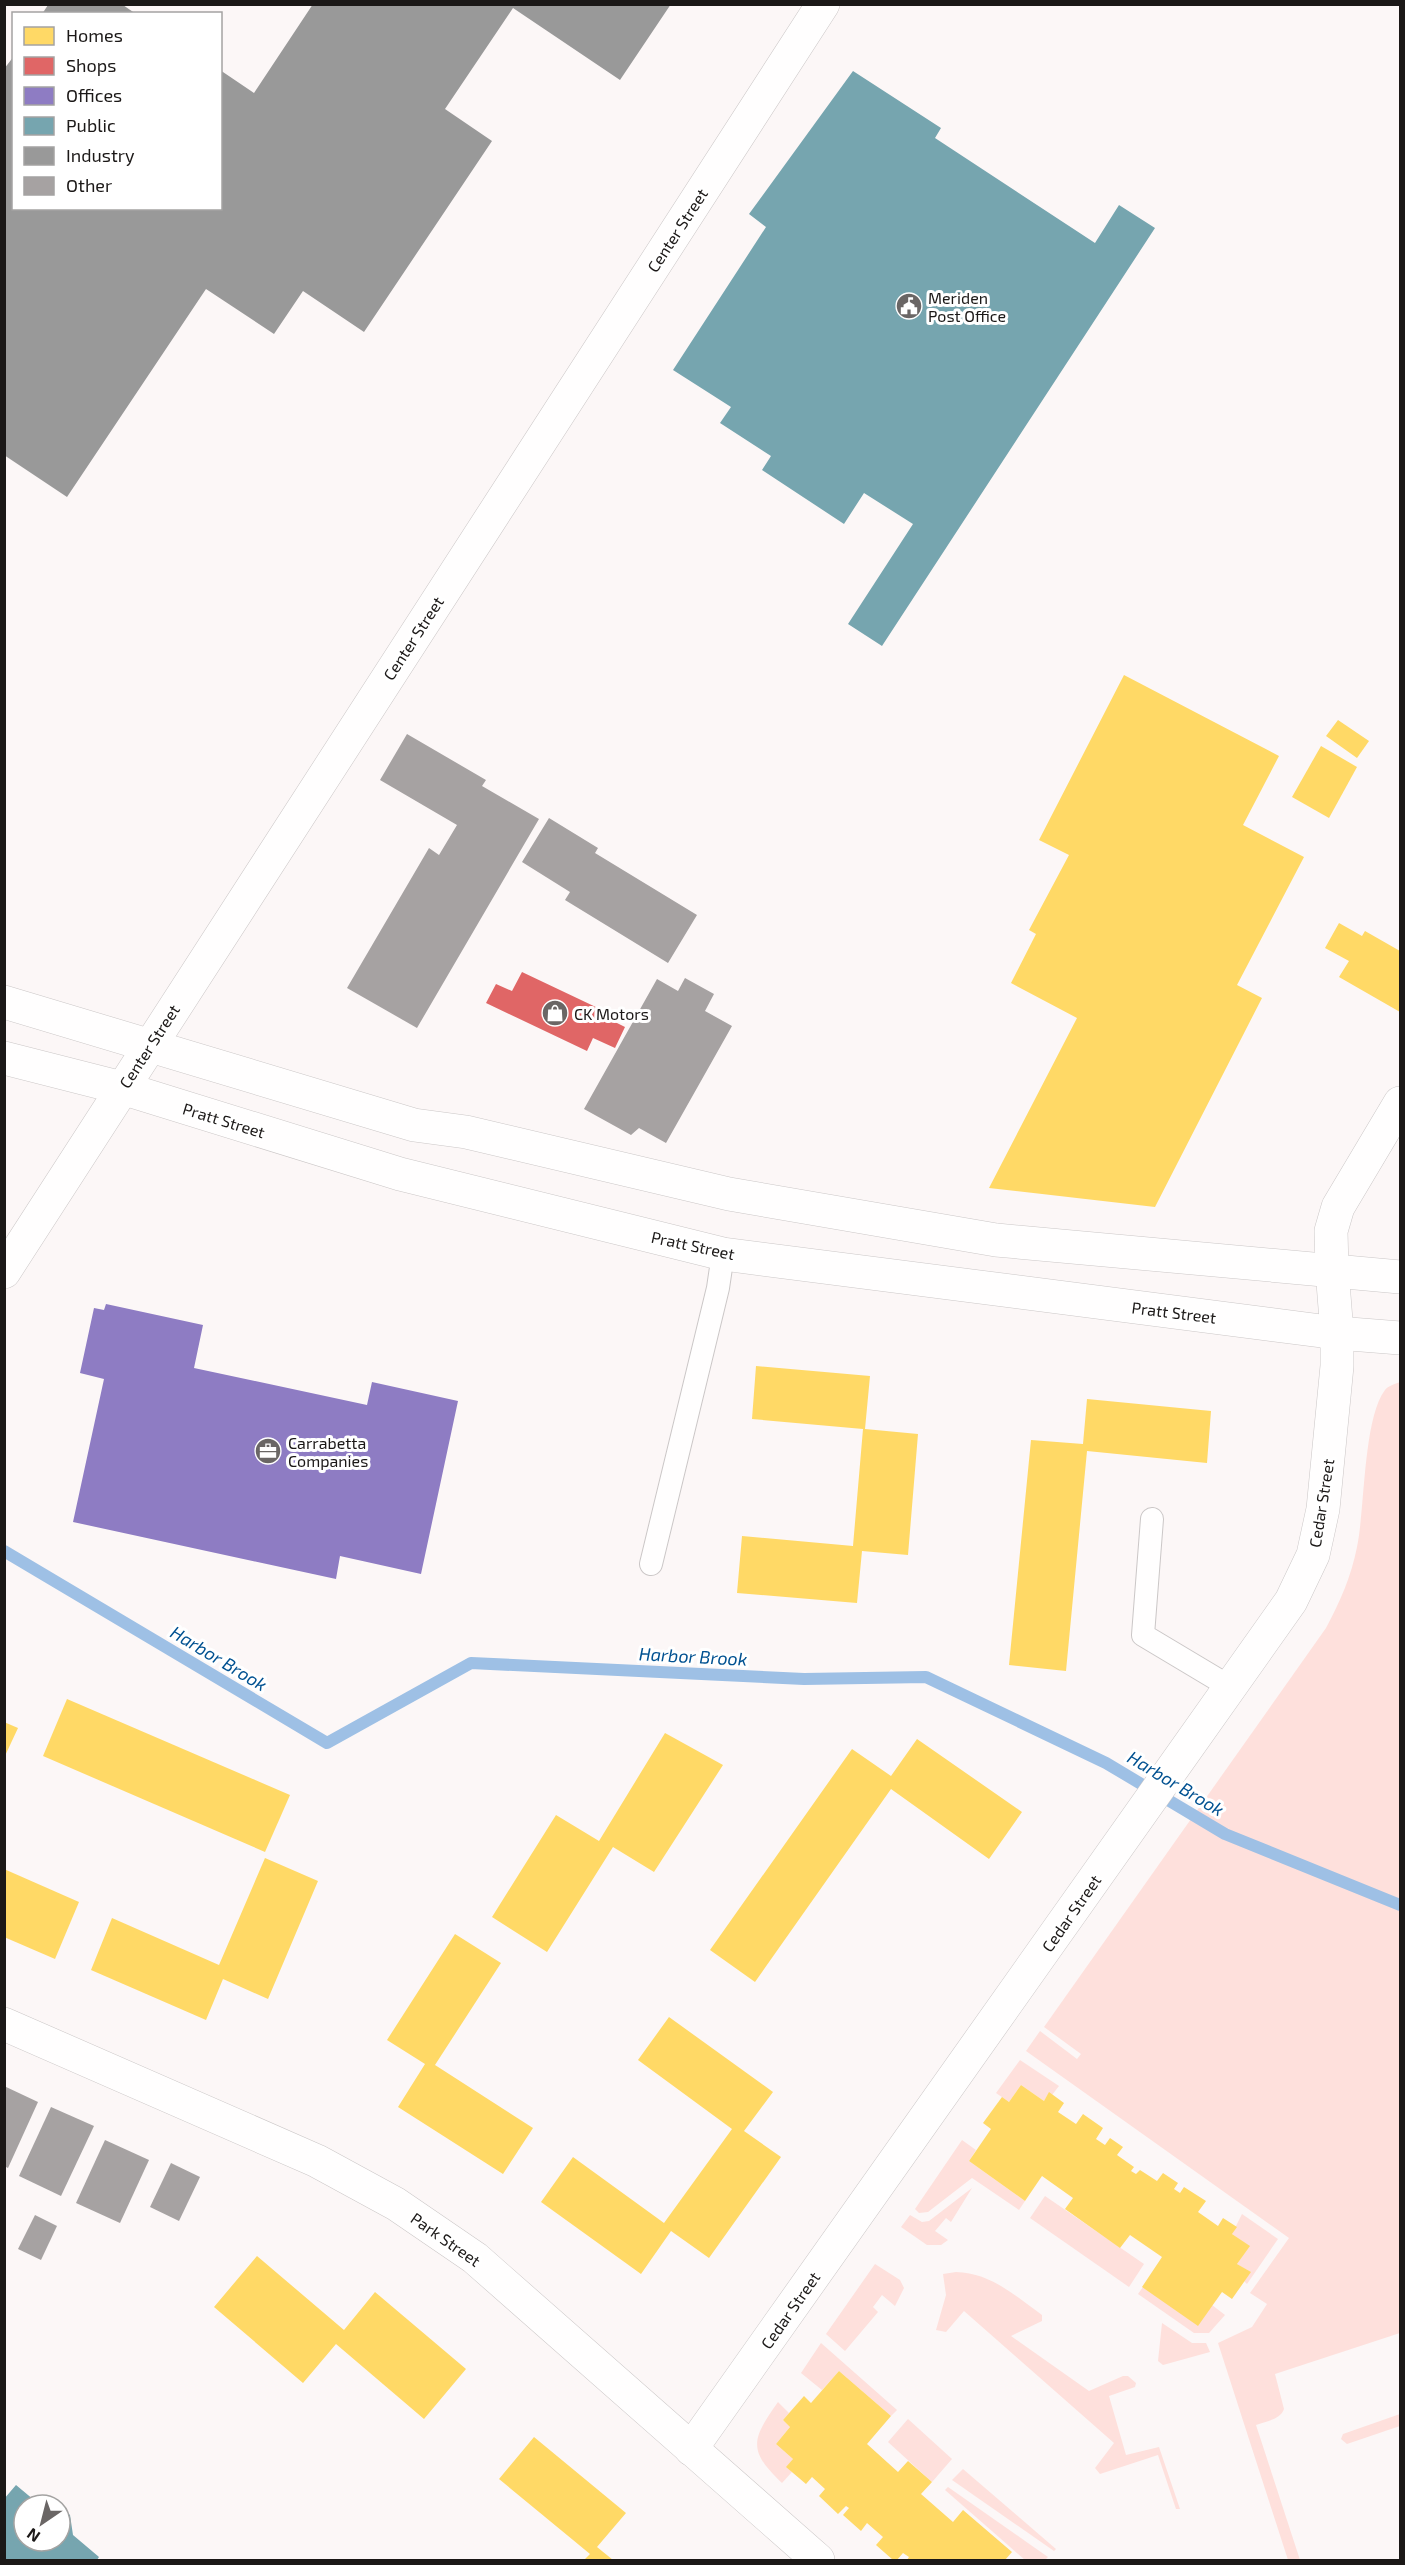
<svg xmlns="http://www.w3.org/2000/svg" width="1405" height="2565" font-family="'Exo 2',sans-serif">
<rect width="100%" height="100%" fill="#fcf7f7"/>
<!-- green -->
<g fill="#fee0dc">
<path d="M1400,1382V2333L1275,2374L1284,2409C1280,2420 1266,2421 1256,2425L1300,2560H1288L1218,2343L1252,2327L1267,2304L1250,2293L1289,2238L1026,2051L1040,2031L1077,2059L1081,2054L1044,2027L1326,1628C1340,1602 1351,1577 1357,1547C1365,1509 1363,1419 1385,1390C1388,1386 1395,1384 1400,1382Z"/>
<polygon points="1020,2060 1059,2086 1052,2095 1049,2093 1044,2101 1021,2085 1009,2102 996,2093"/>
<polygon points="962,2140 976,2150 969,2161 1025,2201 1019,2210 972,2178 928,2212 919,2213 915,2209"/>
<polygon points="972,2188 951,2222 946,2218 935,2231 948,2240 941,2245 927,2245 901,2227 910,2215 922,2222 929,2221"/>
<polygon points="1045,2196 1144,2264 1129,2287 1030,2218"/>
<polygon points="1242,2214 1278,2239 1247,2284 1244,2281 1250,2272 1237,2264 1249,2246 1232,2234"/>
<polygon points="875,2264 900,2280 904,2288 895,2306 882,2295 873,2307 878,2312 845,2351 826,2334"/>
<path d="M956,2272C991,2273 1014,2295 1042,2315V2321L1011,2336L1089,2391L1123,2376H1128L1136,2383L1135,2387L1109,2396L1126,2455L1159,2447L1180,2509H1176L1158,2455L1100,2474L1095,2468L1114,2443L964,2311L946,2332L936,2330L946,2295L943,2274Z"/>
<polygon points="1143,2287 1212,2305 1225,2315 1209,2333 1194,2333 1138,2294"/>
<polygon points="1162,2323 1192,2343 1206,2343 1210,2352 1163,2365 1158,2361"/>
<polygon points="821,2343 897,2410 891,2416 839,2371 822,2390 801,2373"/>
<path d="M778,2402L789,2413L783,2420L790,2427L776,2444L793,2459L787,2467L792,2472L782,2483C747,2450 752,2439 778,2402Z"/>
<polygon points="1400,2414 1400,2426 1347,2444 1341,2439 1343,2434"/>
<polygon points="908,2419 952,2459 932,2482 888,2442"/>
<polygon points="963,2469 1056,2549 1054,2551 952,2480"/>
<polygon points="948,2487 1048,2557 1045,2560 1025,2560 945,2490"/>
</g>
<!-- homes -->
<g fill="#ffd966">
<polygon points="1124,675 1279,756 1243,825 1304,857 1237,985 1262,998 1155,1207 989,1188 1077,1018 1011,983 1036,934 1029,930 1069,855 1039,840"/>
<polygon points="1338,720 1369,741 1357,758 1326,736"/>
<polygon points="1321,746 1357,767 1329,818 1292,797"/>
<polygon points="1339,923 1362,936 1365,931 1400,951 1400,1012 1339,977 1349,961 1325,948"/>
<polygon points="756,1366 870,1376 865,1429 918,1434 908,1555 862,1551 857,1603 737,1593 742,1536 853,1546 863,1429 752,1419"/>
<polygon points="1087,1399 1211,1411 1207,1463 1087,1451 1066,1671 1009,1665 1031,1440 1083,1444"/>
<polygon points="67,1699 290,1795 265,1852 43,1756"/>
<polygon points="4,1722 18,1728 4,1758"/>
<polygon points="665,1733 723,1765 654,1872 613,1847 547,1952 492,1917 556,1815 599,1841"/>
<polygon points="917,1739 1022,1812 989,1859 891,1789 755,1982 710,1950 852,1749 891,1776"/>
<polygon points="265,1858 318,1881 268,1999 223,1979 206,2020 91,1970 112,1918 219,1965"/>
<polygon points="4,1869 79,1902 55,1959 4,1937"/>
<polygon points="455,1934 501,1963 435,2065 533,2128 503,2174 398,2107 425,2064 387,2040"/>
<polygon points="669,2017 773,2092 744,2131 781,2157 709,2258 671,2231 641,2274 541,2202 573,2157 664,2223 732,2129 638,2060"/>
<polygon points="1021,2085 1044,2101 1049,2092 1064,2103 1058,2112 1076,2124 1083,2114 1103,2128 1096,2139 1105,2145 1110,2138 1123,2147 1117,2155 1134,2167 1131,2171 1136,2174 1140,2170 1157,2181 1163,2173 1178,2183 1174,2189 1180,2193 1184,2187 1206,2201 1198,2212 1218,2226 1223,2218 1237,2227 1232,2234 1250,2246 1237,2264 1251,2272 1232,2299 1222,2292 1198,2326 1142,2287 1162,2257 1130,2235 1120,2248 1065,2209 1073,2198 1042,2176 1025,2201 969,2161 991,2129 983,2123 1002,2097 1009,2102"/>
<polygon points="257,2256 344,2330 375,2292 466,2369 424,2419 336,2344 303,2383 214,2307"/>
<polygon points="839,2371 891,2416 867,2444 898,2472 908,2461 932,2482 921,2494 953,2522 963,2510 1012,2552 1005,2560 907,2560 909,2557 903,2553 897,2560 893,2560 876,2545 883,2537 867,2523 861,2531 843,2515 849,2508 846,2506 838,2514 819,2496 825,2489 812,2477 806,2484 786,2467 793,2459 776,2444 790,2427 783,2420 804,2396 811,2403"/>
<polygon points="534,2437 626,2513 597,2547 613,2560 584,2560 590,2554 499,2479"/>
</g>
<!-- shops -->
<polygon fill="#e06666" points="522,972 600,1009 605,1017 625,1027 615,1048 593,1038 587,1051 486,1003 496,984 512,991"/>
<!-- offices -->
<polygon fill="#8e7cc3" points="106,1304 203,1325 194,1368 367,1405 372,1382 458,1401 421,1574 340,1556 336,1579 73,1522 104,1379 80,1373 94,1308 104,1310"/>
<!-- public -->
<g fill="#76a5af">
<polygon points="853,71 941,128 935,138 1095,243 1119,205 1155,228 882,646 848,624 913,524 864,493 844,524 762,470 771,456 720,423 731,407 673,370 766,227 749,214"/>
<polygon points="16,2485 40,2505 24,2505 24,2541 60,2541 60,2507 70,2515 73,2535 99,2557 97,2560 4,2560 4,2499"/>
</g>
<!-- industry -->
<g fill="#999">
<polygon points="313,4 671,4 620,80 513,8 445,109 492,141 364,332 303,291 274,334 206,289 67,497 4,455 4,69 14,56 14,208 220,208 220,70 254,93"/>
<polygon points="48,5 123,5 136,14 42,14"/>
</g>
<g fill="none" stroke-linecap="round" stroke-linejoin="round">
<!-- stream -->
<polyline stroke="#9ec0e5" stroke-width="12" points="4,1551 327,1743 471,1663 804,1679 926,1677 1106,1763 1225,1834 1400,1905"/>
</g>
<!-- building -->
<g fill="#a6a2a2">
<polygon points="407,734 486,780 482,786 539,819 417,1028 347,988 429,848 439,855 457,825 380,780"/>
<polygon points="549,818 598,848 595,853 697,915 668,963 565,900 570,892 522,862"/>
<polygon points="685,978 714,994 705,1011 732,1026 666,1143 639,1128 631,1135 584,1109 657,979 678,991"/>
<polygon points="4,2086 38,2102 8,2168 4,2166"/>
<polygon points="51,2107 94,2126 61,2196 19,2176"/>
<polygon points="105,2140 149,2160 120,2223 76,2203"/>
<polygon points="171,2163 200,2177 179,2221 150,2207"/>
<polygon points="35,2215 57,2226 41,2260 18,2249"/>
</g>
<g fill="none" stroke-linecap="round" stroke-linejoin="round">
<defs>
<g id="service">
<polyline points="1152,1519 1143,1635 1230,1687"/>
<polyline points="651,1564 718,1288 723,1254"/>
</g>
<g id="minor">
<polyline points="1332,1270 1331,1231 1338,1207 1400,1103"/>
<polyline points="4,2024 317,2161 396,2204 475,2258 818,2560"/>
<polyline points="691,2449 1291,1601 1313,1555 1323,1509 1337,1366 1337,1333"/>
</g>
<g id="tertiary">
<polyline points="4,1002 414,1125 466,1132 729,1194 996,1240 1400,1277"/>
<polyline points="4,1058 122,1088 400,1174 723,1254 1337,1333 1400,1338"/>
<polyline points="1332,1270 1337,1333"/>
</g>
<polyline id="secondary" points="4,1272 823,4"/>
</defs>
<!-- service casing -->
<use href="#service" stroke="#cbc7c7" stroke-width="24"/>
<!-- minor casing -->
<use href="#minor" stroke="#cbc7c7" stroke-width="34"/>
<!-- tertiary casing -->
<use href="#tertiary" stroke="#cbc7c7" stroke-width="34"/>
<!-- secondary casing -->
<use href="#secondary" stroke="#cbc7c7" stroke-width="34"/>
<!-- service -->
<use href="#service" stroke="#fffefe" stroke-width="22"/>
<!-- minor -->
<use href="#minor" stroke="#fffefe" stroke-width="33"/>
<!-- tertiary -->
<use href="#tertiary" stroke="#fffefe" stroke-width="33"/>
<!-- secondary -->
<use href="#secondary" stroke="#fffefe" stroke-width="33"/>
</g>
<!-- icons -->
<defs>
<symbol id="civic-disc" viewBox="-11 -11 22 22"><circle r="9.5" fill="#6a6665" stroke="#fff"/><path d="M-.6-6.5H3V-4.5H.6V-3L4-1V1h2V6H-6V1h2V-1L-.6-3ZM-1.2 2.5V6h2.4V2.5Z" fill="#fff"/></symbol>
<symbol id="shop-disc" viewBox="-11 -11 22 22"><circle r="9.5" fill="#6a6665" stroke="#fff"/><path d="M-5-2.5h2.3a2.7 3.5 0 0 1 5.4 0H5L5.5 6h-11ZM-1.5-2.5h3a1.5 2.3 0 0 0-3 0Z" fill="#fff"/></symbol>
<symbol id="office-disc" viewBox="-11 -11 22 22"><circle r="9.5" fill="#6a6665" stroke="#fff"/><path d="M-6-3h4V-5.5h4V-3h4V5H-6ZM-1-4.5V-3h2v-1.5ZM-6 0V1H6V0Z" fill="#fff"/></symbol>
</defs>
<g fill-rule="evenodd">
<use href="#civic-disc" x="894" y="291" width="30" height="30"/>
<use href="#shop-disc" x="540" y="998" width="30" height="30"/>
<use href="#office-disc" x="253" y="1436" width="30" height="30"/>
</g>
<g text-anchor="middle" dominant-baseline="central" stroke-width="6" stroke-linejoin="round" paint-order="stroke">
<!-- street labels -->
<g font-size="16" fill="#1b1817" stroke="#fff">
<text transform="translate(677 230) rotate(-57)">Center Street</text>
<text transform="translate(413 638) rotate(-57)">Center Street</text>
<text transform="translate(149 1046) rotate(-57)">Center Street</text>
<text transform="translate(224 1120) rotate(17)">Pratt Street</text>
<text transform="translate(693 1245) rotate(12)">Pratt Street</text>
<text transform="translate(1174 1312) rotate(7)">Pratt Street</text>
<text transform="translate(1321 1503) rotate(-81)">Cedar Street</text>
<text transform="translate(1071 1913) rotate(-55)">Cedar Street</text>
<text transform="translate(446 2239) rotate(35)">Park Street</text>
<text transform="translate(790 2310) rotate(-55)">Cedar Street</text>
</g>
<!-- poi labels -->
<g font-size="16" fill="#1b1817" stroke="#fff" text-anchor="start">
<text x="928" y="297">Meriden<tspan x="928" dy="18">Post Office</tspan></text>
<text x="574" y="1013">CK Motors</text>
<text x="288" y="1442">Carrabetta<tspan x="288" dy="18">Companies</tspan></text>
</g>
<!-- water labels -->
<g font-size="18" font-style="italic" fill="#005191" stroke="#fff">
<text transform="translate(693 1656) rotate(3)">Harbor Brook</text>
<text transform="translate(219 1658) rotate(31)">Harbor Brook</text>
<text transform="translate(1176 1783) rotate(31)">Harbor Brook</text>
</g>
</g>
<!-- border -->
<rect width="1405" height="2565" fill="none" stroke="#1b1817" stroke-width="12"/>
<!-- legend -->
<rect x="12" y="12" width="210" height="198" fill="#ffffff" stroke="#a4a3a2" stroke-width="1.5"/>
<rect x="24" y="27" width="30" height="18" fill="#ffd966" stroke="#a4a3a2" stroke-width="1.5"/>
<text x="66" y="42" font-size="18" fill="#1b1817">Homes</text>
<rect x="24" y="57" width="30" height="18" fill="#e06666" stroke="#a4a3a2" stroke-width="1.5"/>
<text x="66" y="72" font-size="18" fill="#1b1817">Shops</text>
<rect x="24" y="87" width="30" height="18" fill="#8e7cc3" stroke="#a4a3a2" stroke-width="1.5"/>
<text x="66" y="102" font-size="18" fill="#1b1817">Offices</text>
<rect x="24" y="117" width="30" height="18" fill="#76a5af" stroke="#a4a3a2" stroke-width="1.5"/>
<text x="66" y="132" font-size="18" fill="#1b1817">Public</text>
<rect x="24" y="147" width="30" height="18" fill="#999999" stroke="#a4a3a2" stroke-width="1.5"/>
<text x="66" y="162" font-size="18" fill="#1b1817">Industry</text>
<rect x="24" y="177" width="30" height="18" fill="#a6a2a2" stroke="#a4a3a2" stroke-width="1.5"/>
<text x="66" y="192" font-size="18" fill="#1b1817">Other</text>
<!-- north arrow -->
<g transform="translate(42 2523) rotate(215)"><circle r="28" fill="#ffffff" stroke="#a4a3a2" stroke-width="1.5"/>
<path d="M0-4.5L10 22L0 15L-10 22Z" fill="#6a6665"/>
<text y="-9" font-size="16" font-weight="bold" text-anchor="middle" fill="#1b1817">N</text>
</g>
</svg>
